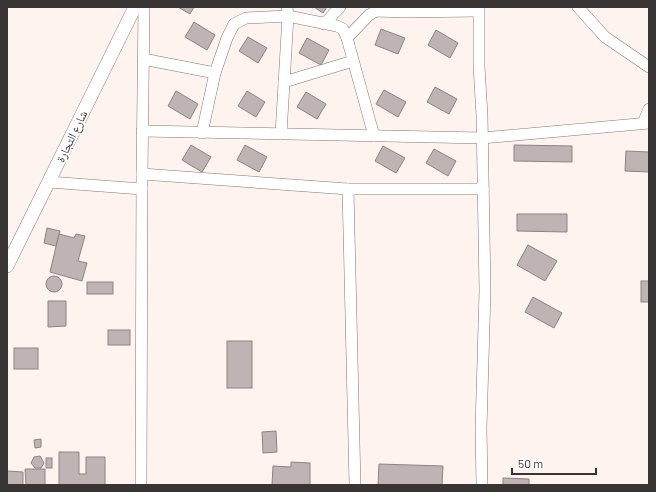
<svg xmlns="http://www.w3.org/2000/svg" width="656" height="492" font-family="Barlow,'Noto Naskh Arabic',sans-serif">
<rect width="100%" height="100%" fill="#fef3ef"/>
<!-- building -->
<g fill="#bfb4b3" stroke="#8d8382">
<polygon points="178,7 194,7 190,14"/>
<polygon points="314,7 327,7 323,13"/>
<polygon points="194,22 215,35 207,50 185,37"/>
<polygon points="381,29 405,38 398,54 375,45"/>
<polygon points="436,30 458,43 450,58 428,45"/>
<polygon points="248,37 267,48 258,63 239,51"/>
<polygon points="307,38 329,50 321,65 299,53"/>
<polygon points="435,87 457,99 449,114 427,102"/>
<polygon points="384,90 406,102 398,117 376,104"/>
<polygon points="176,91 198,104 190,119 168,106"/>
<polygon points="247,91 265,102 256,117 238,106"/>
<polygon points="306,92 326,104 317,119 297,107"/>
<polygon points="191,145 211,157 202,172 182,160"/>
<polygon points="245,145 267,157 259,172 237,160"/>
<polygon points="514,145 572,146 572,162 514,161"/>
<polygon points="383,146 405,158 396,173 375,161"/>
<polygon points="434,149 456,161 448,176 426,163"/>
<polygon points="626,151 649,152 649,172 625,171"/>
<polygon points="517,214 567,214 567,232 517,231"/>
<polygon points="47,228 60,231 56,246 44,243"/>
<polygon points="59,234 74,238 76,234 85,236 78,261 87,263 82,281 50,272"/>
<polygon points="528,245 557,261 545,281 517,265"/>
<circle cx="54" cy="284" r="8"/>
<rect x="641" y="281" width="8" height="21"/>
<rect x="87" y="282" width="26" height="12"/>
<polygon points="533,297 562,313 554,328 525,312"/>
<polygon points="48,301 66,301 66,326 48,327"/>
<rect x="108" y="330" width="22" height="15"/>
<rect x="227" y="341" width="25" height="47"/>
<rect x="14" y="348" width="24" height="21"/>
<polygon points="276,431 277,452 263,453 262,432"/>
<polygon points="41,439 41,447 35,448 34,440"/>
<polygon points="59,452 79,452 79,474 86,474 86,457 105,457 105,485 59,485"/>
<polygon points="40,456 44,463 41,468 35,468 31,463 34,457"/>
<rect x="46" y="458" width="6" height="10"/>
<polygon points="291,462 310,463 310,485 272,485 273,466 291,467"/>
<polygon points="379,464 443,466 442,485 378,485"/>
<polygon points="25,469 45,469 45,485 26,485"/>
<polygon points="7,471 23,472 23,485 7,485"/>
<polygon points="503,478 529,479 529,485 503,485"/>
</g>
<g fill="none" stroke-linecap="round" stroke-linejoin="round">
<defs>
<g id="minor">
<polyline points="479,7 479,66 482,116 485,291 481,428 482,485"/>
<polyline points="578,7 605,37 649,67"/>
<polyline points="324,24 340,7"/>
<polyline points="347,38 369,15 376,11 405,12 478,11"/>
<polyline points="143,59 215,73"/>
<polyline points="284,82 353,61"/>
<polyline points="643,123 649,109"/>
<polyline points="142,131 482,138 649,123"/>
<polyline points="202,133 215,73 227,38 234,24 246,18 288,16 337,26 343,29 347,38 374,136"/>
<polyline points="281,134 288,16 287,7"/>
<polyline points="142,174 348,189 483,189"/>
<polyline points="49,182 142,189"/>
<polyline points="348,189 355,485"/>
<polyline points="141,485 142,174 144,7"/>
</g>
<polyline id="tertiary" points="7,266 135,7"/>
</defs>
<!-- minor casing -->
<use href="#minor" stroke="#817874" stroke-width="12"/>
<!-- tertiary casing -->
<use href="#tertiary" stroke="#817874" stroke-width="14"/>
<!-- minor -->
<use href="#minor" stroke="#fff" stroke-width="11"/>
<!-- tertiary -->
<use href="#tertiary" stroke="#fff" stroke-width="13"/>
</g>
<g text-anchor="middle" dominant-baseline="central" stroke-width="3.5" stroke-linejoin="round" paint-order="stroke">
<!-- street labels -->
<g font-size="12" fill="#393534" stroke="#fff">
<text transform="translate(71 136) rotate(-64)">شارع التجارة</text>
</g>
</g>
<!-- border -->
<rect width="656" height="492" fill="none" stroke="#393534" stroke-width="16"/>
<!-- scale -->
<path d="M512 468v6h84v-6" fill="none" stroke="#393534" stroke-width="2"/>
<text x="518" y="468" font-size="12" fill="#393534" stroke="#ffffff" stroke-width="3" paint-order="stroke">50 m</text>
</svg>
